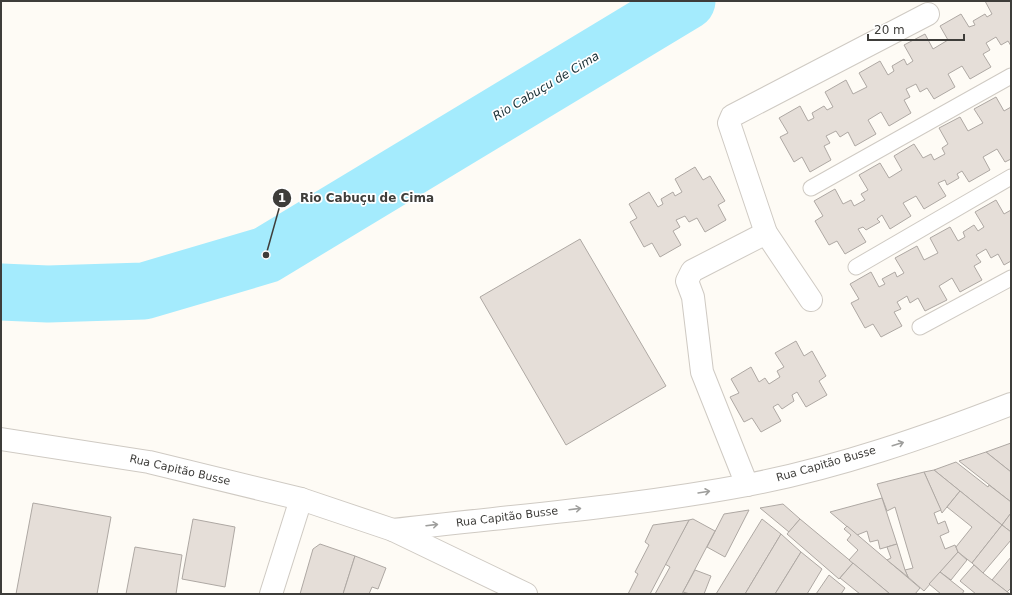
<svg xmlns="http://www.w3.org/2000/svg" width="1012" height="595" font-family="'DejaVu Sans',sans-serif">
<rect width="100%" height="100%" fill="#fefbf5"/>
<g fill="none" stroke-linecap="round" stroke-linejoin="round">
<!-- river -->
<polyline stroke="#a4ebfd" stroke-width="57" points="1,292 48,294 144,291 266,255 687,1"/>
</g>
<!-- building -->
<g fill="#e5ded8" stroke="#aea8a3">
<polygon points="985,1 1011,1 1011,46 1008,41 1001,45 996,37 986,43 990,50 983,54 991,67 970,79 962,66 948,74 955,87 934,99 927,88 920,92 916,84 906,89 910,97 904,100 911,113 889,126 881,112 868,120 876,134 855,146 848,132 840,137 836,131 826,136 830,143 824,146 831,160 810,172 802,157 794,162 780,137 788,133 779,118 800,106 808,121 814,118 812,113 824,106 827,110 833,107 825,92 846,80 853,94 867,87 859,73 880,61 888,75 894,71 892,66 904,59 907,65 913,61 904,45 925,34 933,49 948,40 940,26 961,14 969,27 975,25 973,21 985,14 987,17 992,14"/>
<polygon points="996,97 1004,111 1011,107 1011,159 1005,162 997,149 983,157 990,170 969,182 962,171 957,174 959,178 947,185 945,180 938,183 946,196 924,209 916,196 903,203 911,216 890,229 882,215 877,219 880,222 866,230 863,227 858,229 866,242 845,254 837,241 829,245 815,221 823,216 814,201 835,189 843,204 851,200 854,206 865,200 861,194 868,190 859,175 880,163 889,178 902,170 894,156 914,144 923,158 931,154 934,160 945,154 942,148 948,144 939,128 960,117 968,131 983,123 974,109"/>
<polygon points="695,167 703,180 710,176 725,201 718,205 726,220 705,232 697,218 689,222 685,216 676,220 680,227 673,231 681,245 660,257 652,243 644,247 630,222 637,218 629,204 649,192 658,207 663,204 661,199 673,192 675,196 682,192 675,179"/>
<polygon points="996,200 1004,214 1011,210 1011,261 1004,265 998,254 991,258 986,249 976,255 981,262 974,266 982,280 960,292 952,278 939,286 947,300 925,311 918,298 910,303 907,296 897,302 901,309 894,312 902,326 881,337 873,324 865,328 851,303 859,299 850,284 871,272 879,287 885,284 882,279 895,272 897,277 904,273 895,258 917,246 924,260 938,253 930,238 950,227 958,241 965,237 963,232 974,225 978,231 984,227 975,212"/>
<polygon points="580,239 666,386 566,445 480,297"/>
<polygon points="796,341 804,356 812,351 826,376 819,381 827,395 806,407 797,392 792,395 794,401 782,409 778,404 773,407 781,421 761,432 752,418 744,422 730,397 739,393 731,379 751,367 759,382 765,378 769,384 780,377 777,371 784,367 775,353"/>
<polygon points="1011,443 1011,472 986,452"/>
<polygon points="986,452 1011,472 1011,502 959,461"/>
<polygon points="956,462 988,487 989,485 1011,502 1011,513 1002,525 934,470"/>
<polygon points="934,470 960,491 942,513 924,472"/>
<polygon points="924,472 941,510 934,513 938,524 945,521 949,532 940,536 945,549 955,545 958,552 924,591 908,577 905,570 913,568 895,507 887,511 877,484"/>
<polygon points="960,491 1002,525 972,563 958,552 956,547 972,527 947,507"/>
<polygon points="882,498 897,544 880,549 878,540 870,542 867,531 857,535 830,512"/>
<polygon points="33,503 111,517 97,594 16,594"/>
<polygon points="783,504 800,519 789,532 760,508"/>
<polygon points="749,510 725,557 707,547 724,514"/>
<polygon points="1011,513 1011,532 1002,525"/>
<polygon points="193,519 235,527 225,587 182,579"/>
<polygon points="693,519 715,531 682,594 655,594 670,567 665,564 689,520"/>
<polygon points="762,519 781,534 745,594 716,594"/>
<polygon points="800,519 853,563 839,579 787,534"/>
<polygon points="689,520 650,594 628,594 638,574 635,572 649,545 645,542 653,525"/>
<polygon points="1002,525 1011,532 1011,540 983,573 972,563"/>
<polygon points="847,526 920,588 915,594 890,594 849,560 858,550 847,540 851,535 844,529"/>
<polygon points="781,534 801,552 775,594 745,594"/>
<polygon points="320,544 355,556 343,594 300,594 313,549"/>
<polygon points="897,544 905,570 908,577 887,560 891,558 887,547"/>
<polygon points="135,547 182,555 176,594 126,594"/>
<polygon points="801,552 822,569 807,594 775,594"/>
<polygon points="958,552 967,560 951,580 940,572"/>
<polygon points="355,556 386,568 378,589 372,587 369,594 343,594"/>
<polygon points="1011,557 1011,588 1007,592 992,580"/>
<polygon points="853,563 890,594 860,594 840,578"/>
<polygon points="974,565 983,573 1010,594 976,594 960,581"/>
<polygon points="695,570 711,576 704,594 690,594 683,592"/>
<polygon points="940,572 964,591 962,594 941,594 929,584"/>
<polygon points="829,575 845,588 841,594 816,594"/>
</g>
<g fill="none" stroke-linecap="round" stroke-linejoin="round">
<defs>
<g id="service">
<polyline points="811,188 1011,76"/>
<polyline points="856,267 1011,177"/>
<polyline points="920,327 1011,278"/>
</g>
<g id="minor">
<polyline points="811,300 766,233 729,123 732,116 928,14"/>
<polyline points="747,485 702,372 693,297 687,281 692,271 766,233"/>
<path d="M393,530C511,516 630,507 747,485C837,468 926,437 1011,404"/>
<polyline points="271,594 301,499"/>
</g>
<polyline id="tertiary" points="1,439 149,462 301,499 393,530 526,594"/>
</defs>
<!-- service casing -->
<use href="#service" stroke="#cfcac3" stroke-width="17"/>
<!-- minor casing -->
<use href="#minor" stroke="#cfcac3" stroke-width="24"/>
<!-- tertiary casing -->
<use href="#tertiary" stroke="#cfcac3" stroke-width="24"/>
<!-- service -->
<use href="#service" stroke="#fff" stroke-width="15"/>
<!-- minor -->
<use href="#minor" stroke="#fff" stroke-width="22"/>
<!-- tertiary -->
<use href="#tertiary" stroke="#fff" stroke-width="22"/>
</g>
<!-- one-way arrows -->
<defs><path id="oneway-shaft" d="M-6 0H5M1.5-3L5.5 0L1.5 3" fill="none" stroke-width="1.6" stroke-linecap="round" stroke-linejoin="round"/></defs>
<g stroke="#9e9e9c">
<use href="#oneway-shaft" transform="translate(898 444) rotate(-17)"/>
<use href="#oneway-shaft" transform="translate(704 492) rotate(-9)"/>
<use href="#oneway-shaft" transform="translate(575 509) rotate(-7)"/>
<use href="#oneway-shaft" transform="translate(432 525) rotate(-7)"/>
</g>
<g text-anchor="middle" dominant-baseline="central" stroke-width="3.5" stroke-linejoin="round" paint-order="stroke">
<!-- street labels -->
<g font-size="11" fill="#3e3d3a" stroke="#fff">
<text transform="translate(826 464) rotate(-16)">Rua Capitão Busse</text>
<text transform="translate(180 470) rotate(13)">Rua Capitão Busse</text>
<text transform="translate(507 517) rotate(-7)">Rua Capitão Busse</text>
</g>
<!-- water labels -->
<g font-size="12" font-style="italic" fill="#172e34" stroke="#fff">
<text transform="translate(546 86) rotate(-31)">Rio Cabuçu de Cima</text>
</g>
</g>
<!-- callouts -->
<path fill="none" stroke="#3e3d3a" stroke-width="1.5" d="M266 255L282 198"/>
<g fill="#3e3d3a" stroke="#fff" stroke-width="1.5">
<circle cx="266" cy="255" r="4"/>
<circle cx="282" cy="198" r="10"/>
</g>
<g font-size="12" text-anchor="middle" font-weight="bold" fill="#fff">
<text x="282" y="202">1</text>
</g>
<g font-size="12" text-anchor="middle" font-weight="bold" fill="#3e3d3a" stroke="#fff" stroke-width="3.5" stroke-linejoin="round" paint-order="stroke">
<text x="367" y="202">Rio Cabuçu de Cima</text>
</g>
<!-- border -->
<rect width="1012" height="595" fill="none" stroke="#3e3d3a" stroke-width="4"/>
<!-- scale -->
<path d="M868 34v6h96v-6" fill="none" stroke="#3e3d3a" stroke-width="2"/>
<text x="874" y="34" font-size="12" fill="#3e3d3a" stroke="#ffffff" stroke-width="3" paint-order="stroke">20 m</text>
</svg>
